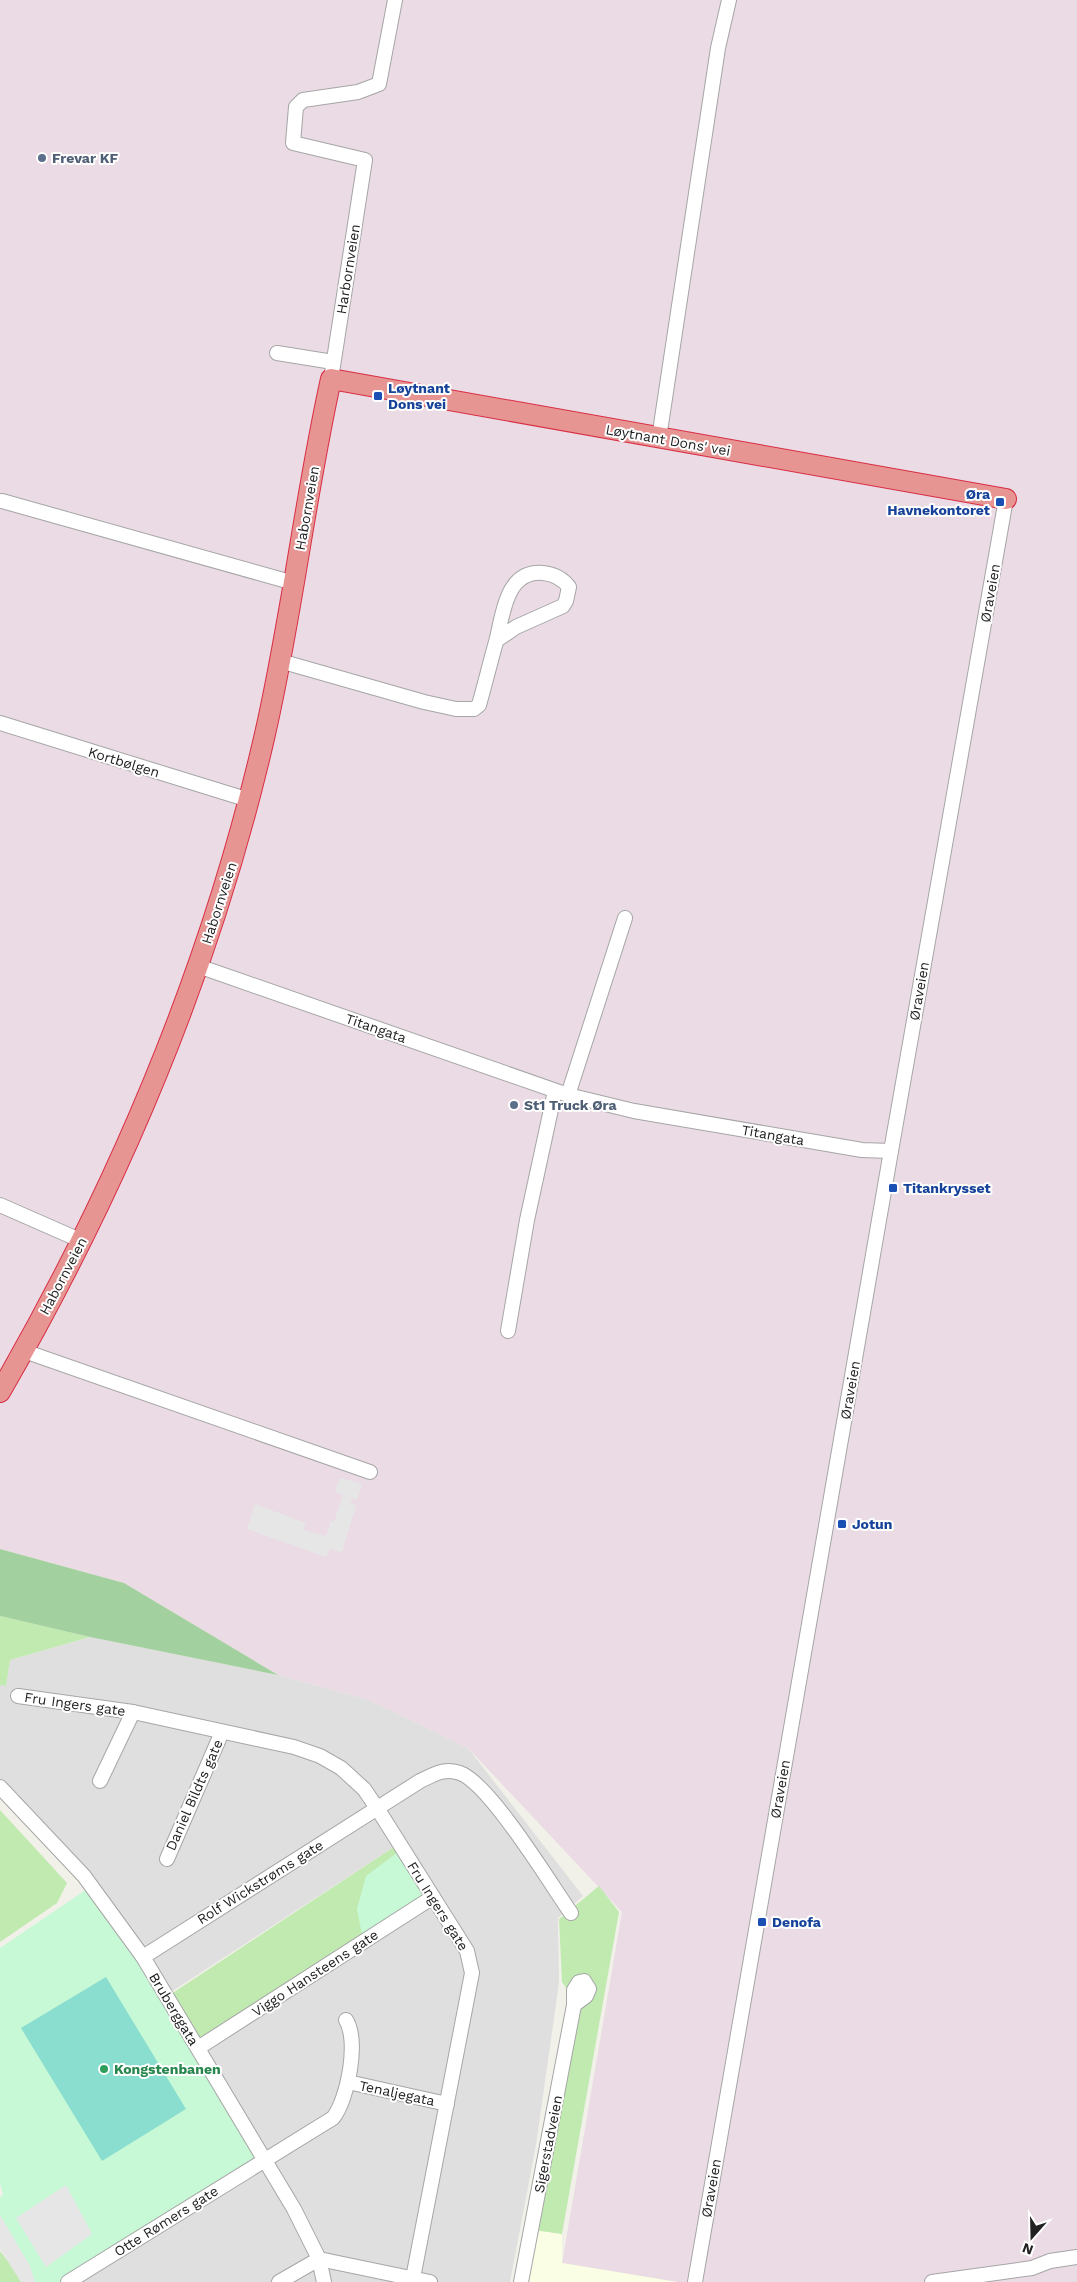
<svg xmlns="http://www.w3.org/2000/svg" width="1077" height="2282" font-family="'Work Sans',sans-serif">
<rect width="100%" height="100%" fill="#f2f1e9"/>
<!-- residential -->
<polygon fill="#e0dfdf" points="90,1637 278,1675 369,1700 468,1748 583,1896 558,1918 559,1983 536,2145 510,2282 73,2282 275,2162 200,2051 397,1845 168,1994 145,1958 0,1786 0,1685 6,1685 10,1660"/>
<!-- industrial -->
<polygon fill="#eadbe4" points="0,0 1077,0 1077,2282 677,2282 562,2263 622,1912 468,1748 369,1700 278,1675 124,1583 0,1549"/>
<!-- education -->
<polygon fill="#f9fee5" points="534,2230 562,2234 562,2263 677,2282 524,2282"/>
<!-- grass -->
<g fill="#c1eab1">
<polygon points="0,1616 90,1637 10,1660 6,1686 0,1685"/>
<polygon points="0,1810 67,1883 57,1903 0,1942"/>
<polygon points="397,1845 430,1897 198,2046 168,1996"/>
<polygon points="599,1886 619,1912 562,2234 534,2230 570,1994 562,1982 559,1919"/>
<polygon points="0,2251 24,2282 0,2282"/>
</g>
<!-- forest -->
<polygon fill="#a3d09f" points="0,1549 124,1583 278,1675 90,1637 0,1616"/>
<!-- park -->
<g fill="#c8f9d6">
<polygon points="398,1852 425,1896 363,1940 357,1909 366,1876"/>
<polygon points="87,1889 140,1959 257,2156 62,2282 30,2282 0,2238 0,2198 3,2194 0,2184 0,1948"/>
</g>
<!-- pitch -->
<polygon fill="#89decf" points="106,1977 186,2109 102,2161 21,2028"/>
<!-- parking -->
<g fill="#e6e6e6">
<polygon points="340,1478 362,1484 357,1500 352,1498 350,1503 356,1505 342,1552 330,1549 326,1557 247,1529 255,1504 306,1523 304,1530 326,1536 331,1521 334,1522 343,1495 335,1491"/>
<polygon points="66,2185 92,2234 46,2267 16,2218"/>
<polygon points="0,2215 30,2266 35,2282 21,2282 0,2249"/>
</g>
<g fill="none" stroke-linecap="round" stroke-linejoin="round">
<defs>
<g id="minor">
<polyline points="277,353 333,362"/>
<polyline points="331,379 365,160 293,143 296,107 303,100 358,92 379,84 395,0"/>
<polyline points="659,438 718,48 729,0"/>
<polyline points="2,501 294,583"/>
<path d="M280,661L424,702L456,709H474L479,705C485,684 490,663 496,642C503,616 505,570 543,573C554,574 562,578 569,587L566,601L563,606L516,627L497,640"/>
<polyline points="0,723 249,800"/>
<polyline points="198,966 568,1095 634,1111 862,1150 891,1151"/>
<polyline points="568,1095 625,918"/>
<polyline points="0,1205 82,1241"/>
<polyline points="508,1331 527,1220 555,1091"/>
<polyline points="24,1351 370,1472"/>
<polyline points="18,1696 133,1712 294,1747 320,1756 341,1768 364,1789 377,1808 467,1951 472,1973 413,2278"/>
<polyline points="100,1781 133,1712"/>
<polyline points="0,1787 84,1876 143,1957 294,2209 319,2259 324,2282"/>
<polyline points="167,1859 222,1732"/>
<path d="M143,1957L420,1781C433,1775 445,1767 460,1773C490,1784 550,1883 571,1913"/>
<polyline points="198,2048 433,1897"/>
<polyline points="348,2082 447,2104"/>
<path d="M68,2282L333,2118C348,2099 359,2041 346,2020"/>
<polyline points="279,2282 319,2259 430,2282"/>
<polyline points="521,2282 574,2005 574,1990 579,1982 584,1981 589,1989 586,1996 574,2005"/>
<polyline points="695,2282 891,1151 1006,499"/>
<polyline points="932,2282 1032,2268 1050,2261 1077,2257"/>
</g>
<path id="highway" d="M0,1392C119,1186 212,966 265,734C292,616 305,496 331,379L1006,499"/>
</defs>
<!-- minor casing -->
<use href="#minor" stroke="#a6a6a6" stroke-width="16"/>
<!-- highway casing -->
<use href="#highway" stroke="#d92d44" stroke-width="22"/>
<!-- minor -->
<use href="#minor" stroke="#fff" stroke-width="14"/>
<!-- highway -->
<use href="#highway" stroke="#e69593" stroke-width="20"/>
</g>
<!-- markers -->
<g fill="#5c6f8a" stroke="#fff" stroke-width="2">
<circle cx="42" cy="158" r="5"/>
<circle cx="514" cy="1105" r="5"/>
</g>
<g fill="#1a4fb4" stroke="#fff" stroke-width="2">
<rect x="373" y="391" width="10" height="10" rx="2.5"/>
<rect x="995" y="497" width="10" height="10" rx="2.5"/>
<rect x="888" y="1183" width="10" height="10" rx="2.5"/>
<rect x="837" y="1519" width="10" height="10" rx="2.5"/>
<rect x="757" y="1917" width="10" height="10" rx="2.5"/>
</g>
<circle fill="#2e9e5b" stroke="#fff" stroke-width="2" cx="104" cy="2069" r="5"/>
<g text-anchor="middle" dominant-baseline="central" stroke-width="4" stroke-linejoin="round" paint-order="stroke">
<!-- service labels -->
<g font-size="14" font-weight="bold" fill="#4e5e75" stroke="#fff" text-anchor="start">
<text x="52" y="158">Frevar KF</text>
<text x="524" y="1105">St1 Truck Øra</text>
</g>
<!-- street labels -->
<g font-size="14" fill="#222" stroke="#fff">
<text transform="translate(348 269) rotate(-81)">Harbornveien</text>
<text transform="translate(668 440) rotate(10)">Løytnant Dons' vei</text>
<text transform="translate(307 508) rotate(-80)">Habornveien</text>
<text transform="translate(990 593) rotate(-80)">Øraveien</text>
<text transform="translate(124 762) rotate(17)">Kortbølgen</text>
<text transform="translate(219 903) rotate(-72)">Habornveien</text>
<text transform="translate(919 991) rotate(-80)">Øraveien</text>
<text transform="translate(376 1028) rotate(19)">Titangata</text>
<text transform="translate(773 1135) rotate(10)">Titangata</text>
<text transform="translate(63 1276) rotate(-62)">Habornveien</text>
<text transform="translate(850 1390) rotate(-80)">Øraveien</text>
<text transform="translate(75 1704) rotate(8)">Fru Ingers gate</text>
<text transform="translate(780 1789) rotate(-80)">Øraveien</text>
<text transform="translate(194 1795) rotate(-66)">Daniel Bildts gate</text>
<text transform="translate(260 1882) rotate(-32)">Rolf Wickstrøms gate</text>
<text transform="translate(438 1906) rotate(58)">Fru Ingers gate</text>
<text transform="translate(315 1973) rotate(-33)">Viggo Hansteens gate</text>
<text transform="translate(174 2009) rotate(59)">Bruberggata</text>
<text transform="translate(397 2093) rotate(12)">Tenaljegata</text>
<text transform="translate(548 2144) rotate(-79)">Sigerstadveien</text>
<text transform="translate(711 2188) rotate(-80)">Øraveien</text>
<text transform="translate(166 2221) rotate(-32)">Otte Rømers gate</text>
</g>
<!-- transit labels -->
<g font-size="14" font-weight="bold" fill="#164399" stroke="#fff" text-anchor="start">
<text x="388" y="388">Løytnant<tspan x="388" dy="16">Dons vei</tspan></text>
<text x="990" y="494" text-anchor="end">Øra<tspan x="990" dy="16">Havnekontoret</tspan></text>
<text x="903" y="1188">Titankrysset</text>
<text x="852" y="1524">Jotun</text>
<text x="772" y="1922">Denofa</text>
</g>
<!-- leisure labels -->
<g font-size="14" font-weight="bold" fill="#27864d" stroke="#fff" text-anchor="start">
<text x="114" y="2069">Kongstenbanen</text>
</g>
</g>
<!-- north arrow -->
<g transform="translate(1032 2237) rotate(200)" stroke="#ffffff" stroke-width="4" paint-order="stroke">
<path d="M0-4L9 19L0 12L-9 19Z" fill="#222222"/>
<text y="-8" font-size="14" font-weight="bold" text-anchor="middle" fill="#222222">N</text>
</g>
</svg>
